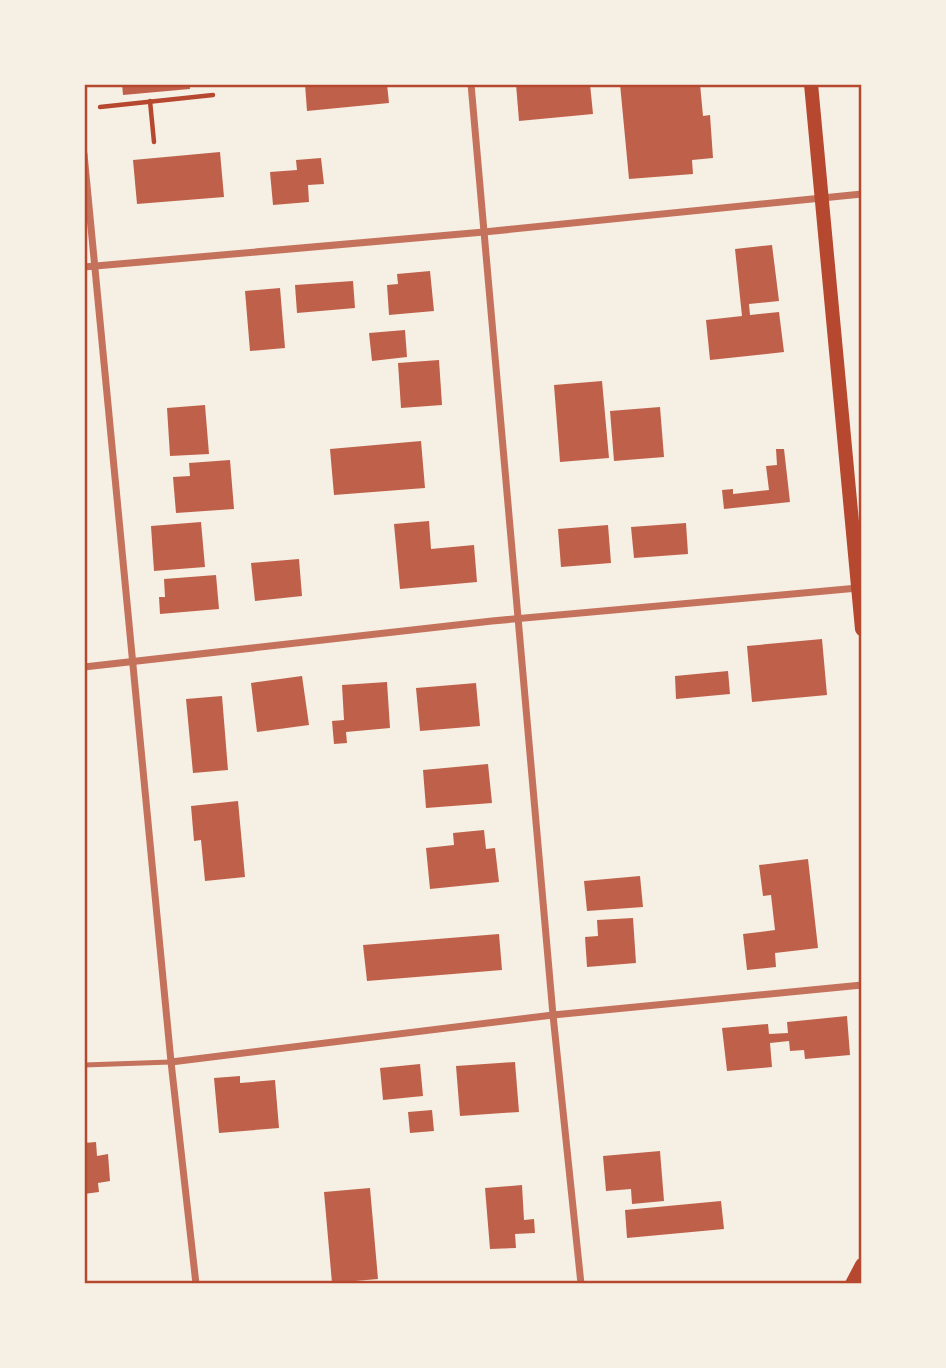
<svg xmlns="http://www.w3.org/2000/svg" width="946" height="1368" font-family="'Titillium Web',sans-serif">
<rect width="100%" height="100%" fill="#f6efe4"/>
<!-- building -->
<g fill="#bf614a">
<polygon points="122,84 190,84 190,89 123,95"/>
<polygon points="305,84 387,84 389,103 307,111"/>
<polygon points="516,84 590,84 593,114 519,121"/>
<polygon points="620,84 700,84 703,116 710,115 713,158 692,160 693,174 629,179"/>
<polygon points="220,152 224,197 137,204 133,160"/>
<polygon points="321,158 324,184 308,185 309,202 273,205 270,172 297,170 296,160"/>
<polygon points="772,245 779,301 749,304 750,315 779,312 784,352 710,360 706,320 742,316 735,249"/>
<polygon points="430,271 434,311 389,315 387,285 398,284 397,274"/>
<polygon points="353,281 355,308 297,313 295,285"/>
<polygon points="280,288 285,348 250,351 245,291"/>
<polygon points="405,330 407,357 372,361 369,333"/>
<polygon points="439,360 442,405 401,408 398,363"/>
<polygon points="602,381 609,458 560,462 554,385"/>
<polygon points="205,405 209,454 170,456 167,408"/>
<polygon points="660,407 664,457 614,461 610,411"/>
<polygon points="421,441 425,488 334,495 330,449"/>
<polygon points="776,449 784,449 790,502 724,509 722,490 733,489 733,494 769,490 766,466 777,465"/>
<polygon points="230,460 234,509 176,513 173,477 190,476 189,463"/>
<polygon points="429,521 431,549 474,545 477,582 400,589 394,524"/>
<polygon points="201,522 205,567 154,571 151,526"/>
<polygon points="686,523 688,554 634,558 631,527"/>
<polygon points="608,525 611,563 561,567 558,529"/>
<polygon points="299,559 302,596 255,601 251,563"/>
<polygon points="216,575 219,609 160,614 159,597 165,597 164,579"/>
<polygon points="822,639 827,695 752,702 747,646"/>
<polygon points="728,671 730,694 676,699 675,676"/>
<polygon points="302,676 309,725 257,732 251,683"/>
<polygon points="387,682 390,728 346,732 347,743 334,744 332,721 344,720 342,685"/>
<polygon points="476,683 480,726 420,731 416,688"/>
<polygon points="222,696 228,770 193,773 186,699"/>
<polygon points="488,764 492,803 426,808 423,770"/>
<polygon points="238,801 245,877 205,881 201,840 194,841 191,806"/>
<polygon points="484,830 486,849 495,848 499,882 430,889 426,848 454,845 453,833"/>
<polygon points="808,859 818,948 775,953 776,967 747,970 743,934 775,930 771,895 763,896 759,865"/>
<polygon points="640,876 643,907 587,911 584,881"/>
<polygon points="633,918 636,963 587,967 585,937 598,936 597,920"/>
<polygon points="499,934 502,970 367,981 363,945"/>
<polygon points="847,1016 850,1055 805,1059 804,1050 790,1051 789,1041 770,1043 772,1067 727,1071 722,1028 768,1024 769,1034 788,1033 787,1022"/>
<polygon points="515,1062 519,1112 460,1116 456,1066"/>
<polygon points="420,1064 423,1096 383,1100 380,1068"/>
<polygon points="240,1076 240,1083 275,1080 279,1128 219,1133 214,1078"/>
<polygon points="432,1110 434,1131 410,1133 408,1112"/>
<polygon points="96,1142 97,1156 108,1154 110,1181 98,1183 99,1192 84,1194 84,1143"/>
<polygon points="660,1151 664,1201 632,1204 631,1189 606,1191 603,1156"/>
<polygon points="522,1185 524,1220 534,1219 535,1233 515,1234 516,1248 490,1249 485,1188"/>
<polygon points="370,1188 378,1279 332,1283 324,1192"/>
<polygon points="721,1201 724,1229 627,1238 625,1210"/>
</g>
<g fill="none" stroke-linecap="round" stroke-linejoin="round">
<!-- path -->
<g stroke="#b5482f" stroke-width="4.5">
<polyline points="150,101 154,142"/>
<polyline points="100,107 213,95"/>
</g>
<!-- service -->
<polyline stroke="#c5725c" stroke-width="5" points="84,1065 171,1062"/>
<!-- minor -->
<g stroke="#c5725c" stroke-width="7">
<polyline points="471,84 553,1015 581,1284"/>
<polyline points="84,154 171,1062 196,1284"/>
<polyline points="84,267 484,232 862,194"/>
<polyline points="84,667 492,621 858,588"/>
<polyline points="171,1062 553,1015 862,985"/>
</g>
<!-- secondary -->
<g stroke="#b5482f" stroke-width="14">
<polyline points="811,84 862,629"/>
<polyline points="852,1284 862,1265"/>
</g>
</g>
<!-- border -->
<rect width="946" height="1368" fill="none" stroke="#f6efe4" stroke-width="172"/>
<rect x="86" y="86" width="774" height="1196" fill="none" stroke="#b5482f" stroke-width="2.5"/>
</svg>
